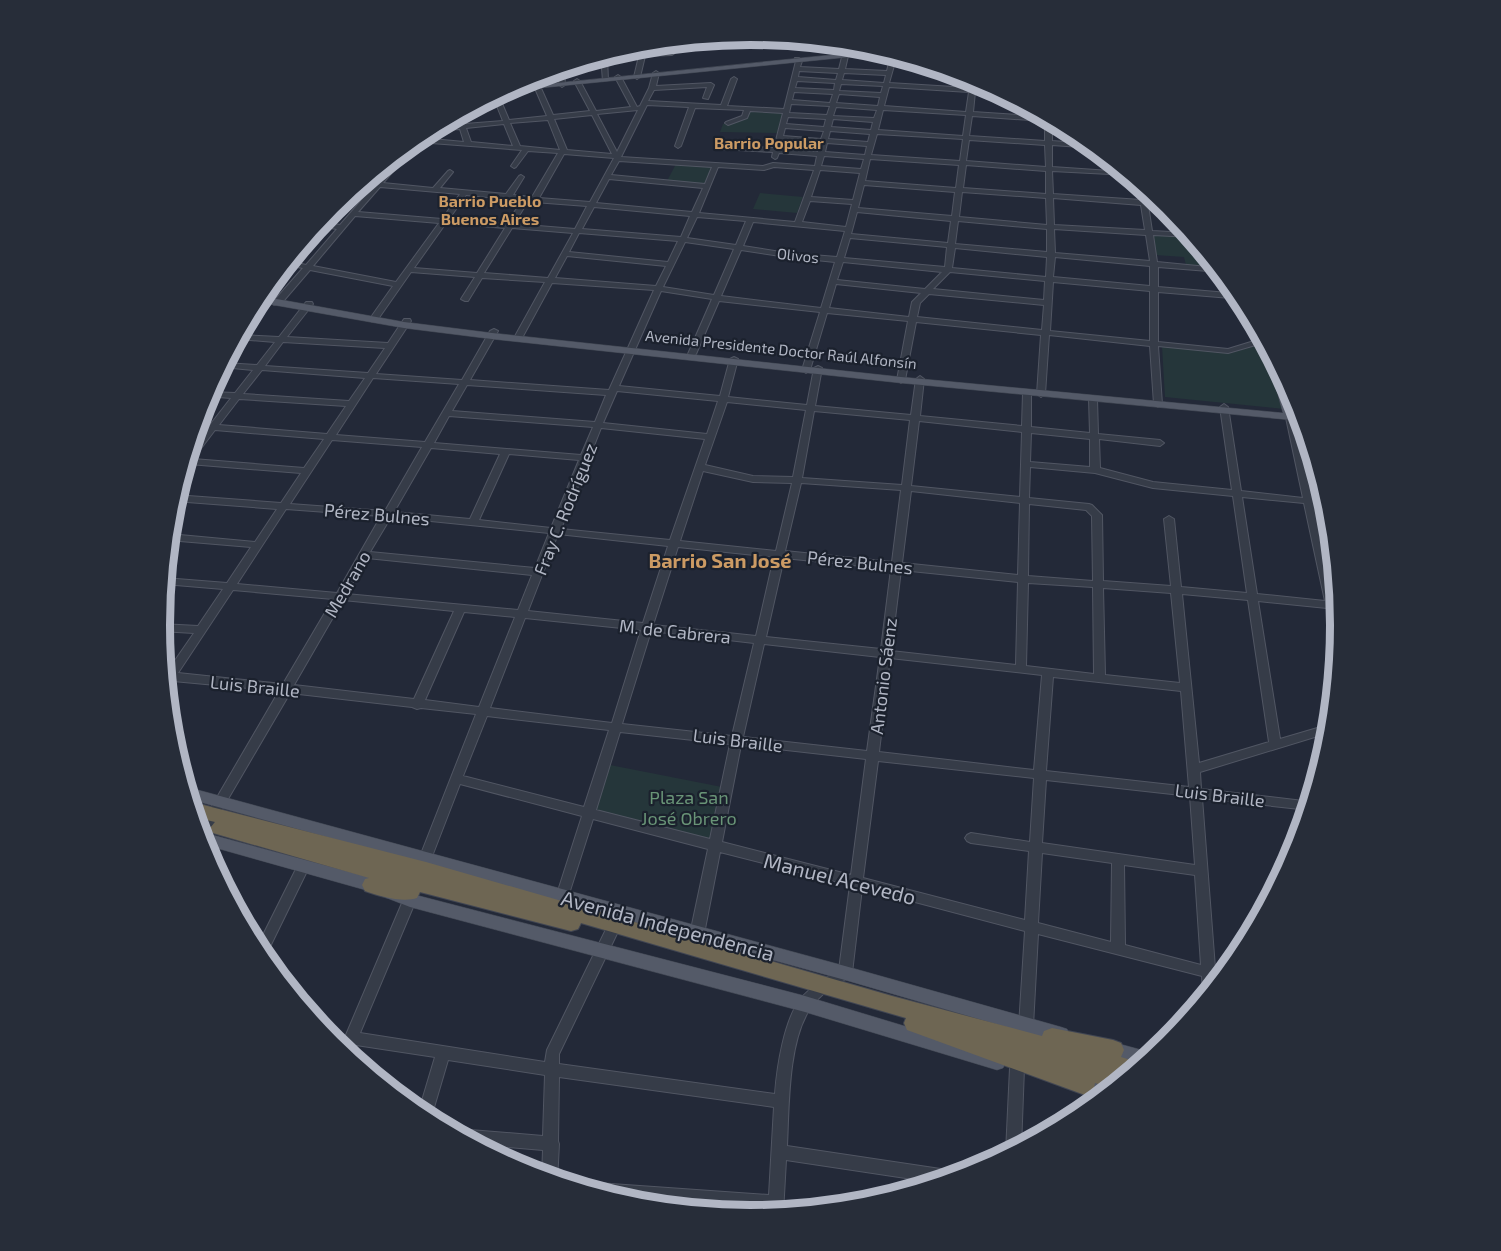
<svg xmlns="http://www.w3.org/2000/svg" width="1501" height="1251" font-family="'Exo 2',sans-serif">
<rect width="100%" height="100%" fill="#232938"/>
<!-- green -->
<g fill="#25363a">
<polygon points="749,110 785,112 779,133 720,132 723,124 742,120"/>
<polygon points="676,164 713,167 705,184 667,181"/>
<polygon points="760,193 803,197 797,213 753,209"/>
<polygon points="1152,235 1193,237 1218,268 1186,265 1184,257 1155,255"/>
<polygon points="1263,344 1284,409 1165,397 1162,346 1230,353"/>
<polygon points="610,765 722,787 709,840 594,812"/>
</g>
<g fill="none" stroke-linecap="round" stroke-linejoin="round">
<defs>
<g id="minor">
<polygon points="641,45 647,45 645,52 672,51 675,53 672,55 645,56 640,77 637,79 634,77 639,56 607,57 608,80 603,81 601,56 611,53 640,52"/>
<path d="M843,53L848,56L845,69L887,71L891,54L897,55L889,83L970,88L972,78L977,80L976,89L996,90L1001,93L975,92L973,112L1046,117L1052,120V141L1091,144L1095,148L1052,145V167L1125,172L1129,175L1052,171L1053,194L1141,200L1139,186L1140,184L1146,189L1148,201L1161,202L1166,206L1148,205L1152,231L1189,233L1192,237L1153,235L1157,262L1218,268L1221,272L1158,267V287L1240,294L1243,299L1158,292V342L1228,349L1264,338L1266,342L1228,353L1158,346L1162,404L1158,407L1154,404L1150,346L1049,335L1045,394L1041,397L1037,394L1041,335L916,322L905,380L901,383L897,380L908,321L827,313L810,370L806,373L802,370L820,312L719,301L696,354L692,356L688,354L712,299L661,291L619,386L720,396L730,359L734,357L738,359L728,397L807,405L814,368L818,366L822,368L815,406L911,415L916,379L920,376L924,379L920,416L1022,426L1023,393L1027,390L1031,393V427L1090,433L1089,399L1093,396L1097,399L1098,434L1160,440L1164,443L1160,446L1099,439L1100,468L1153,482L1232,490L1220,407L1224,404L1228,407L1241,491L1303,498L1285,413L1286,411H1292L1313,499L1327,500L1329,506L1314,504L1341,627L1339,647L1335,644L1327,608L1258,601L1280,739L1331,724V732L1200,772L1201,789L1312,802L1309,810L1202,798L1215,968L1227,972L1220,981L1216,980V985L1206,997L1203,993L1202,976L1038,934L1033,1026L1031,1030L1026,1032L1021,1030L1019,1026L1025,931L862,888L852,973C847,981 836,983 829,989C823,994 814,1002 810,1009C788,1041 789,1107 787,1146L954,1171L959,1173L961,1176L939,1183L786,1160L783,1213L768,1215V1210L614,1199L576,1187L578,1184L583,1182L769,1195L774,1107L559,1077L558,1141L559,1144L557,1181L542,1177L543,1150L473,1144L452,1133L458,1129L543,1136L545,1075L448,1060L430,1121L418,1114L435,1057L356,1045L350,1058L340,1049L405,896L410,895L415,896L416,900L360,1033L545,1062L547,1050L613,915L618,914L623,915L624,919L559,1054V1064L775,1094C777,1067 784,1020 801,998C812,986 825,978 839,970L850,885L720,852L704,934L702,938L697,939L692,938L690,934L708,849L593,819L568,897L567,901L562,902L557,901L556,897L582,816L460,784L431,859L429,863L425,864L421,863L419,859L476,714L421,708L417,709L412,707L290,693L204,840L201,841L198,830L279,691L173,681L169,687L166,688L164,672H167L194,633L160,631V624L198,626L223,589L164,584V578L227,583L251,547L168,540L169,534L255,542L277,509L174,501L175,495L281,503L301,473L189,464L184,466L188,453L207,430L196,429L197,423L210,425L231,398L206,396L209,392L235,393L253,370L222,367L224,363L257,365L275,342L237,339L239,335L279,337L306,302H312L313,304L287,337L388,343L404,319H410L411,321L376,374L462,380L490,331L494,329L498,331L470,380L609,390L654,290L552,283L522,338L518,340L514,338L545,282L482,278L468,301H465L461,299L475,277L411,272L376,322H373L369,320L393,286L310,270L280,305H274V301L303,268L286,265L289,261L306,265L337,229L318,226L321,222L340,225L374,186L361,184L365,181L377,182L409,145L422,135L423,136L421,138L464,142L460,129L428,131L434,128L459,125L456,116L461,114L465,124L503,121L493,96L498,94L509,120L547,116L534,86L537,84L540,86L553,115L590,111L574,81L577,79L580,81L596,111L631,107L615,77L618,75L621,77L637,107L640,106L649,88L653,73L656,71L659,73L656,86L711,83L714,85L708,99L703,98L707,87L654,90L648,101L721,105L731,79L734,77L737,79L727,106L784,109L796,61L795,58H799L802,61L800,67L839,69L842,57L840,55ZM799,71L838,73L836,80L798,77ZM844,73L886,75L884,83L842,80ZM797,81L835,83L834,90L795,88ZM841,84L883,86L881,93L839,91ZM889,87L969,92L966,112L884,106ZM794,92L833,94L830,103L792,100ZM839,94L880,97L878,106L836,103ZM791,104L830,106L827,115L789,113ZM647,105L689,107L675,146L678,148L681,146L695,108L744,110L742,116L726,122L725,123L728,125L747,118L750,111L783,113L774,148L720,145L717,147L720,149L773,152L772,157L775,159L777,158L779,153L817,156L815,166L773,163L763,166L621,157ZM836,107L877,110L874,118L833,116ZM638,110L617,152L597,114ZM883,110L966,115L963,136L878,130ZM592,115L612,154L567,150L554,119ZM972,116L1045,121V141L969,136ZM788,117L826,119L824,127L786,124ZM833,119L873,122L871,130L831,127ZM548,120L560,150L520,146L510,123ZM504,124L513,146L471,142L466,128ZM785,128L824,131L821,139L783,136ZM830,131L870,134L868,142L828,139ZM877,134L963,139L960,161L871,155ZM782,140L820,143L818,152L780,149ZM969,140L1045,145L1046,167L966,161ZM418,142L522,150L511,166L514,168L516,167L528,151L558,153L532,197L513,195L524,177L521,175L519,176L506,194L440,188L453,172L450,170L448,171L433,188L383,183ZM827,143L867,146L865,155L825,152ZM564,154L614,158L590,202L539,198ZM824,156L864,159L861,169L821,166ZM870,159L959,165L956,188L865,181ZM619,161L712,167L705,184L611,175ZM966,165L1046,171V194L963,188ZM718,167L764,170L774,167L814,170L795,222L699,213ZM820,170L860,173L853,200L811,197ZM609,179L703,188L692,212L596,203ZM864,185L955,192L952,216L858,208ZM380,187L460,194L442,219L358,212ZM962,192L1046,198L1047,225L959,217ZM466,195L522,200L507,224L449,219ZM1053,198L1141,205L1145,230L1054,225ZM528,201L534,202L587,206L575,229L514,224ZM810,201L852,204L846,227L802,222ZM594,207L690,216L681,237L582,229ZM857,212L951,221L948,243L851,234ZM355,216L439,223L396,282L313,266ZM697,217L746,221L736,245L687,238ZM958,221L1047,229V252L955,244ZM753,222L845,231L837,257L787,253L743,246ZM446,223L505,228L477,273L414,268ZM512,228L573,233L548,278L484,273ZM1054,229L1146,235L1150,261L1055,253ZM579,233L678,241L668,262L569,252ZM850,238L947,247L945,267L844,258ZM685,242L734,249L714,295L663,287ZM955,248L1047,257L1046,277L952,268ZM741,250L787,257L835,262L821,308L721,296ZM567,256L666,266L656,286L555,278ZM1055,257L1150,266V286L1053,277ZM843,262L942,272L925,289L837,280ZM950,272L1045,281L1044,300L933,289ZM1053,282L1150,291V341L1050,331ZM836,284L921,293L912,302L909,317L829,308ZM929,294L1044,305L1042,330L917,317L920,303ZM283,342L385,348L368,373L265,366ZM262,370L365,378L349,401L243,394ZM373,378L459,384L425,442L336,435ZM467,385L606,395L595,422L452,411ZM617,391L718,401L707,434L603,423ZM239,399L346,406L327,434L219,425ZM727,402L806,410L793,477L753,476L705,465ZM814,411L910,420L902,485L802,478ZM449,416L593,427L581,455L434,443ZM919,421L1022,432L1020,497L911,486ZM601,428L705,439L670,540L561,529ZM215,430L324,439L304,468L193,459ZM1031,433L1090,439V467L1030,462ZM332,440L422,447L385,511L290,504ZM431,448L500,454L470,519L394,512ZM509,454L579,460L551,528L479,520ZM1030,467L1095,473L1153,488L1233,496L1247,593L1181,587L1174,519L1169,516L1164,519L1171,586L1103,581L1102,515L1092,505L1089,504L1029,498ZM703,471L753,482L792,483L776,551L680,541ZM801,483L901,490L892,562L785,551ZM911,491L1020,503L1018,575L902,563ZM1242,497L1304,503L1325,601L1257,594ZM1029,504L1086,510L1092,516L1093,581L1028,576ZM286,509L381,516L337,593L237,584ZM391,517L549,533L535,568L370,552ZM558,534L668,546L643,623L528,611ZM678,547L774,557L756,636L653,625ZM367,558L532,575L518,610L346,594ZM784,558L891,569L881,649L766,637ZM901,570L1018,582L1016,665L891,651ZM1028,583L1093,587L1094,674L1026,666ZM1103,588L1171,593L1180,683L1105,675ZM233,590L333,599L283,684L178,673ZM1182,594L1248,600L1269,742L1199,763ZM343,600L454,611L414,699L294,685ZM464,612L515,617L479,707L425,700ZM525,618L641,630L612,723L490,708ZM651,631L754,643L732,736L622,724ZM764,644L880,657L867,751L743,737ZM890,658L1042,675L1034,770L879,752ZM1053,677L1181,691L1189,787L1046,771ZM487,716L609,730L584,807L463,776ZM620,732L730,744L710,839L596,810ZM741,745L866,759L851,875L722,842ZM878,761L1034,778L1030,842L971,833L967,835L965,838L967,841L971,843L1029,851L1025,920L863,878ZM1046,780L1190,796L1195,865L1042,843ZM1042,853L1112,863L1111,942L1038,923ZM1124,865L1195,875L1201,965L1125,945Z"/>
<polygon points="564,67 565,85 562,87 559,85 559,69"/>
<polygon points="303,862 307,863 309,867 264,959 256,949 299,863"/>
<polygon points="1017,1062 1022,1063 1024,1068 1021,1148 1007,1155 1006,1152 1010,1068 1012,1063"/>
</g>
<g id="major">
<polygon points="881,50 889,53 500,92 508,88"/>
<polygon points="260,296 404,322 492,333 901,377 1283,413 1266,351 1269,348 1283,375 1294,414 1301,415 1303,421 901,383 492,339 404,328 257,302"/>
<polygon points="187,787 845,966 1061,1027 1067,1029 1070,1035 1067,1041 1061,1043 845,980 189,799 185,788"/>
<polygon points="198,831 372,878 412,894 805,996 997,1054 1003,1056 1006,1062 1003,1068 997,1070 805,1012 410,907 369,891 202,844"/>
<polygon points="1105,1040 1149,1052 1155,1054 1141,1066 1099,1054 1096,1048 1099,1042"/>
<polygon points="1077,1075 1117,1086 1102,1098 1070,1089 1068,1083 1070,1077"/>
</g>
<path id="highway" d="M192,802L426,862L892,996L1042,1036L1044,1031L1052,1028L1113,1040L1121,1043L1124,1050L1121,1057L1143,1064L1113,1088L1095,1083L1093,1092L1085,1095L907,1030L904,1023L906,1018L581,923L578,929L571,931L420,892L417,898C403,903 379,896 365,891L362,885L365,879L369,878L213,833L210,828L215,822L194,817L190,803Z"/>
</defs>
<!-- minor casing -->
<use href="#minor" stroke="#515663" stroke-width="2"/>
<!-- major casing -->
<use href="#major" stroke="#3f4551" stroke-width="1"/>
<!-- highway casing -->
<use href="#highway" stroke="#414653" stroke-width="2"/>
<!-- minor -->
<use href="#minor" fill="#363c48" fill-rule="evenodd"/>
<!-- major -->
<use href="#major" fill="#545a68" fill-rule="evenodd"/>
<!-- highway -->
<use href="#highway" fill="#6e6653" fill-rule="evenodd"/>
</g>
<g text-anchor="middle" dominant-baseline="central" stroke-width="4.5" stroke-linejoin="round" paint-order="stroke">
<!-- far-street labels -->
<g font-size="15" fill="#b1b6c4" stroke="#1b212d">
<text transform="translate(798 255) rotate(6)">Olivos</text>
<text transform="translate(781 349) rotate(6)">Avenida Presidente Doctor Raúl Alfonsín</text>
</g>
<!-- far-neighbourhood labels -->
<g font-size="16" font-weight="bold" fill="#cc9b64" stroke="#1b212d">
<text x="769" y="142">Barrio Popular</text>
<text x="490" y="200">Barrio Pueblo<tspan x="490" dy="18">Buenos Aires</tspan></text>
</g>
<!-- street labels -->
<g font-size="18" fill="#b1b6c4" stroke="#1b212d">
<text transform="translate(565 509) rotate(-68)">Fray C. Rodríguez</text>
<text transform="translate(377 514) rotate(5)">Pérez Bulnes</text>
<text transform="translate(860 562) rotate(6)">Pérez Bulnes</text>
<text transform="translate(347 584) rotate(-60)">Medrano</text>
<text transform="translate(675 631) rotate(6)">M. de Cabrera</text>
<text transform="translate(883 676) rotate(-83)">Antonio Sáenz</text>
<text transform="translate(255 686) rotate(6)">Luis Braille</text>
<text transform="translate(738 740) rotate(7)">Luis Braille</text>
<text transform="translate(1220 795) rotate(7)">Luis Braille</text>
</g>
<!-- park labels -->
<g font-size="18" fill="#699477" stroke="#1b212d">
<text x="689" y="797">Plaza San<tspan x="689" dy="21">José Obrero</tspan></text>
</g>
<!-- neighbourhood labels -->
<g font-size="20" font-weight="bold" fill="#cc9b64" stroke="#1b212d">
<text x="720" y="560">Barrio San José</text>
</g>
<!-- near-street labels -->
<g font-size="21" fill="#b1b6c4" stroke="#1b212d">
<text transform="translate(840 878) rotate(14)">Manuel Acevedo</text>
<text transform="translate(668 925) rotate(15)">Avenida Independencia</text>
</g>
</g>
<!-- crop -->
<path d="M0 0H1501V1251H0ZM170 625a580 580 0 1 1 1160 0a580 580 0 1 1-1160 0Z" fill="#272d39" fill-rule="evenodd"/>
<path fill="none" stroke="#b1b6c4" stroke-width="8" d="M170 625a580 580 0 1 1 1160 0a580 580 0 1 1-1160 0Z"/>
</svg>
